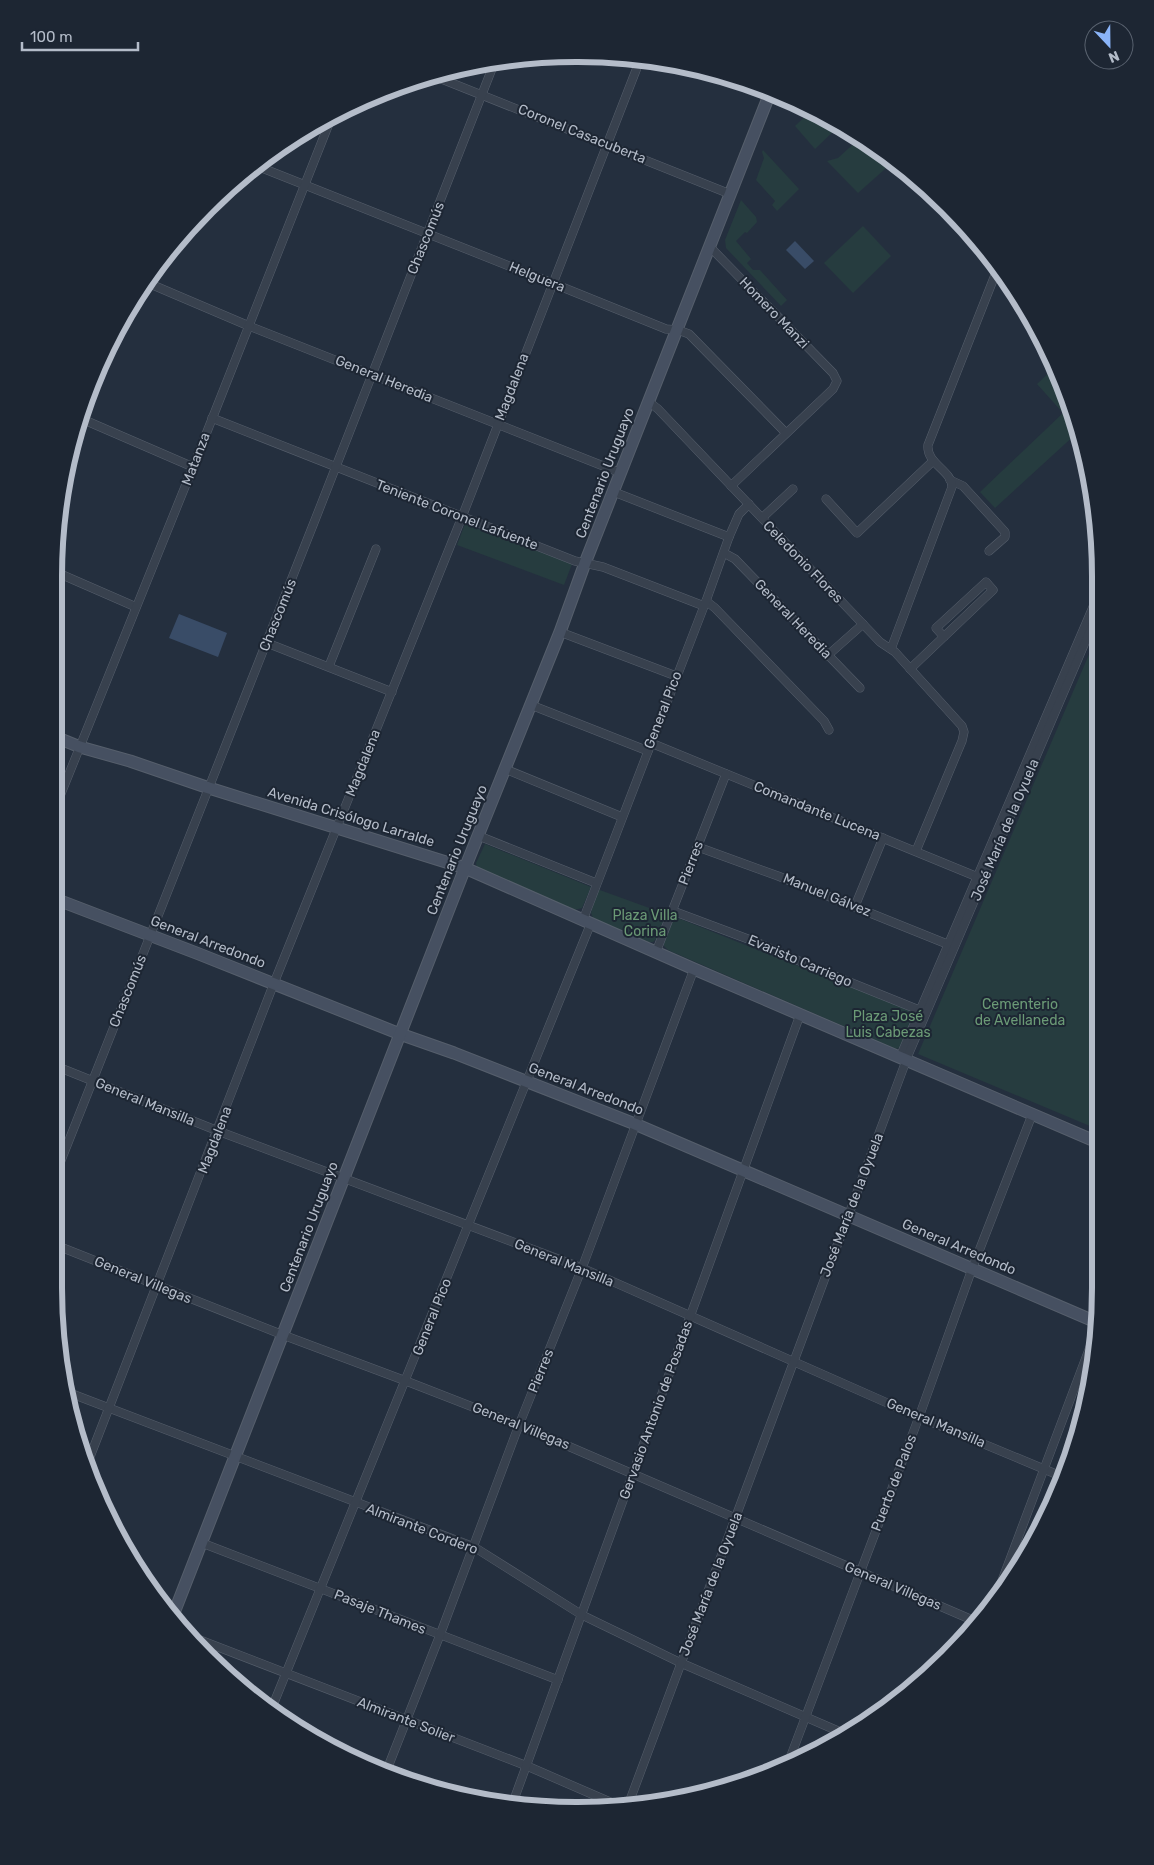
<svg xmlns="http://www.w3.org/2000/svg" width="1154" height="1865" font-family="Rubik,sans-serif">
<rect width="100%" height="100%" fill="#242f3e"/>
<!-- green -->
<g fill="#263c3f">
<polygon points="812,110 839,126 815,149 795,126"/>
<polygon points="859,139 894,161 858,193 827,161 838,158"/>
<polygon points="763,150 799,189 777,211 772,205 775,201 756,180 764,158 762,152"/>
<polygon points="741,200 756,217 757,222 747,233 745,232 736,241 751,259 747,263 753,270 760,270 787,300 781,306 726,248 725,240"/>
<polygon points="863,226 891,256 853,293 824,263"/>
<polygon points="1054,368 1073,409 1077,433 995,508 980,492 1063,413 1037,384"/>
<polygon points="465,524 572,564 564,585 457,545"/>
<polygon points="1099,631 1097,1129 918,1054"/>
<polygon points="485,844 591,887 582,908 574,910 477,868 476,863"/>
<polygon points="597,889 666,914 656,939 653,942 647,942 593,918 591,913"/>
<polygon points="678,918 913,1012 915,1015 900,1047 896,1049 668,950 664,946 664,943 672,921"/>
</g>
<!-- water -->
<g fill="#394c67">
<polygon points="795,241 814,261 805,269 786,250"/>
<polygon points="179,614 227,633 218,657 169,638"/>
</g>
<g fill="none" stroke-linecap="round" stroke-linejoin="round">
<defs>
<g id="street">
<polyline points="434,76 730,194"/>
<polyline points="257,166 552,283 666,329 678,330 689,334 786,433"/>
<polyline points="709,246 833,373 837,381 833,389 731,486"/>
<polyline points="148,283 249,326 621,473"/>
<polyline points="91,384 98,369"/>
<polyline points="649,402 658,409 880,642 895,652 962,726 964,732 962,741 916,851"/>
<polyline points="212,418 575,561 603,567 704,606"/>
<polyline points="82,419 193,467"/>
<polyline points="950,480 963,486 1005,532 1005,537 989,551"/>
<polyline points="614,492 729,537"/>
<polyline points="826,499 857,533 933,461"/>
<polyline points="762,518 793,489"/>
<polyline points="724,553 735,559 860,688"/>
<polyline points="58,573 136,607"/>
<polyline points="706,601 715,608 824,721 829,730"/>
<polyline points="560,632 676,676"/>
<polyline points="267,643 392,692"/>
<path d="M891,649L952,487C952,470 926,464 928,445L997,270"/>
<polyline points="827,656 863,624"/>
<polyline points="329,666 376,549"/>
<polyline points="910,669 993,590 986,582 936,628 944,637"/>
<polyline points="531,705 648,751"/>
<polyline points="651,743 980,878"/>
<polyline points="505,769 622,817"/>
<polyline points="58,801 193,467 332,116"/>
<polyline points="479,836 596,883"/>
<polyline points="698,847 778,876 952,946"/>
<polyline points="855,906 883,838"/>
<polyline points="673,911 756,942 822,971 924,1012"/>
<polyline points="583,920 706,601 729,537 739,514 749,504"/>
<polyline points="656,952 726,774"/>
<polyline points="900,1057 1099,593"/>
<polyline points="58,1067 218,1131 582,1268 919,1417 1063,1477"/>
<polyline points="58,1168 315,520 495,61"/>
<polyline points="58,1246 283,1335 406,1381 519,1425 977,1622"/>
<polyline points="67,1392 474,1547 582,1615 681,1663 845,1734"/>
<polyline points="86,1467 274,983 462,517 640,60"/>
<polyline points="202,1543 558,1680"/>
<polyline points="992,1607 1096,1331"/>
<polyline points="187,1635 527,1766 624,1808"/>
<polyline points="271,1710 591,923"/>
<polyline points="787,1766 919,1417 972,1269 1032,1115"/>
<polyline points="386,1772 440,1635 519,1425 582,1268 694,969"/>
<polyline points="512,1805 800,1015"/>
<polyline points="627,1808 909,1053 1099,610"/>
</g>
<g id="secondary">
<polyline points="58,738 80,747 130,761 209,788 465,868 694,969 1097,1142"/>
<polyline points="58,900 199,954 400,1034 454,1053 635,1124 1096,1322"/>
<polyline points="172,1618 465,868 560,632 585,563 770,93"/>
</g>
</defs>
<!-- street casing -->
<use href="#street" stroke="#565f6c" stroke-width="9"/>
<!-- secondary casing -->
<use href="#secondary" stroke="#565f6c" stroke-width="13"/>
<!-- street -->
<use href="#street" stroke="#38414e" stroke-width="8"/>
<!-- secondary -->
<use href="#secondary" stroke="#465061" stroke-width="11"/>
</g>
<g text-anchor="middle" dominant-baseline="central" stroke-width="4" stroke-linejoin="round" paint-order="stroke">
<!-- street labels -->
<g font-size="14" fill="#b4bcc9" stroke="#1d2633">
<text transform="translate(582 134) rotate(22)">Coronel Casacuberta</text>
<text transform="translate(426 238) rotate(-68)">Chascomús</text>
<text transform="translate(537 277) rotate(22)">Helguera</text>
<text transform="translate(774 313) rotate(46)">Homero Manzi</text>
<text transform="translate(384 379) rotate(22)">General Heredia</text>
<text transform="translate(512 387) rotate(-69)">Magdalena</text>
<text transform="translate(196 459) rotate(-69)">Matanza</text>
<text transform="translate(605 473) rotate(-69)">Centenario Uruguayo</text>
<text transform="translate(457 515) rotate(21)">Teniente Coronel Lafuente</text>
<text transform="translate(803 562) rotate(46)">Celedonio Flores</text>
<text transform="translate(278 615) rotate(-68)">Chascomús</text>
<text transform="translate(793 619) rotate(46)">General Heredia</text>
<text transform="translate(663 710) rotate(-69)">General Pico</text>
<text transform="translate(363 763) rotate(-68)">Magdalena</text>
<text transform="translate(817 811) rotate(22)">Comandante Lucena</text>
<text transform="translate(351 817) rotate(17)">Avenida Crisólogo Larralde</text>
<text transform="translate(1005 830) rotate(-67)">José María de la Oyuela</text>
<text transform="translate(457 850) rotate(-68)">Centenario Uruguayo</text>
<text transform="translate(691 863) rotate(-69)">Pierres</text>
<text transform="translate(827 895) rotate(22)">Manuel Gálvez</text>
<text transform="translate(208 942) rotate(21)">General Arredondo</text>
<text transform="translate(800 961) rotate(23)">Evaristo Carriego</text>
<text transform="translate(128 991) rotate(-68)">Chascomús</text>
<text transform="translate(586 1089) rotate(21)">General Arredondo</text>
<text transform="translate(145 1102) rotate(22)">General Mansilla</text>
<text transform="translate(215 1140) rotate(-69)">Magdalena</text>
<text transform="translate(852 1205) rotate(-69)">José María de la Oyuela</text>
<text transform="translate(309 1227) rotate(-69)">Centenario Uruguayo</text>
<text transform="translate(959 1247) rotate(23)">General Arredondo</text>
<text transform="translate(564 1263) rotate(22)">General Mansilla</text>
<text transform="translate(143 1280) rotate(22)">General Villegas</text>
<text transform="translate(432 1317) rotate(-68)">General Pico</text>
<text transform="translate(541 1371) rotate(-68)">Pierres</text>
<text transform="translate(656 1410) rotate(-70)">Gervasio Antonio de Posadas</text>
<text transform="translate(936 1423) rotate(23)">General Mansilla</text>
<text transform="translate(521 1426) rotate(22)">General Villegas</text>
<text transform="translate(894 1483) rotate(-69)">Puerto de Palos</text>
<text transform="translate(422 1529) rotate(21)">Almirante Cordero</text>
<text transform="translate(711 1584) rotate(-69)">José María de la Oyuela</text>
<text transform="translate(893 1586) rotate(23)">General Villegas</text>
<text transform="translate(380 1612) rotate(22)">Pasaje Thames</text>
<text transform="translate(406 1720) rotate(21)">Almirante Solier</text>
</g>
<!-- park labels -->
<g font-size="14" fill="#6b9a76" stroke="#1d2633">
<text x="645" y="915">Plaza Villa<tspan x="645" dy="16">Corina</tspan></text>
<text x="1020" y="1004">Cementerio<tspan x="1020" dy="16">de Avellaneda</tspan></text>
<text x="888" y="1016">Plaza José<tspan x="888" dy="16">Luis Cabezas</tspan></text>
</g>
</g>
<!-- crop -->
<path d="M0 0H1154V1865H0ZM576 62H578A514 514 0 0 1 1092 576V1288A514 514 0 0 1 578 1802H576A514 514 0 0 1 62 1288V576A514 514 0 0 1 576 62Z" fill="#1d2633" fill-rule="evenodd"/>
<path fill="none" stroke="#b4bcc9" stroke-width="6" d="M576 62H578A514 514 0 0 1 1092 576V1288A514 514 0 0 1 578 1802H576A514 514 0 0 1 62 1288V576A514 514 0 0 1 576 62Z"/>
<!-- north arrow -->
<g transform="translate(1109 45) rotate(158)"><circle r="24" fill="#1d2633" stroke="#59626f"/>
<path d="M0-4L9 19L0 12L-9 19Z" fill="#8ab4f8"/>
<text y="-8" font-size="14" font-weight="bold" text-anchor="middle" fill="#b4bcc9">N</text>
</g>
<!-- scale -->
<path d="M22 42v8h116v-8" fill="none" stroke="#b4bcc9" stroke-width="2.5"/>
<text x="30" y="42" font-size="15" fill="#b4bcc9" stroke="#1d2633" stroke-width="4" paint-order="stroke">100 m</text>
</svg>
